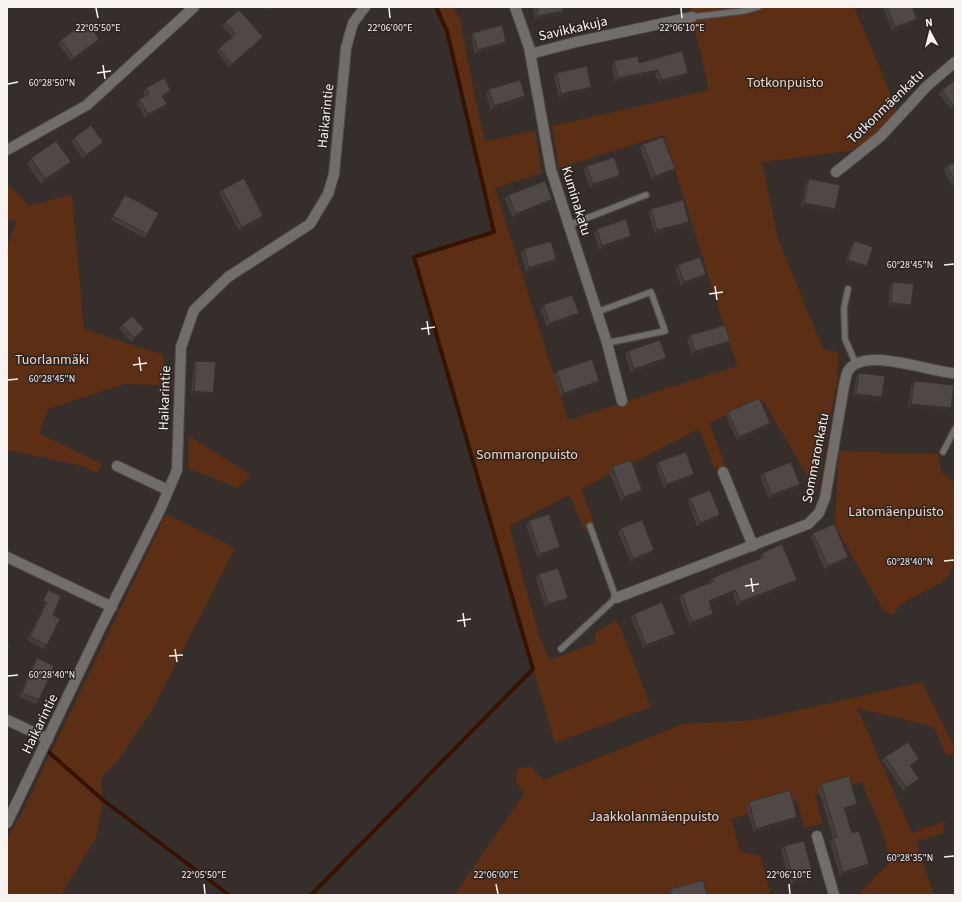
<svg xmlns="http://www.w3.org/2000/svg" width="962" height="902" font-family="'Source Sans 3',sans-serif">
<rect width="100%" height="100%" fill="#352e2a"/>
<!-- green -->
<g fill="#5c2f15">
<polygon points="434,7 453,7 460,19 473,87 485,142 535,130 542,173 495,188 568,420 737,366 664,135 559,168 552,126 709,90 690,7 854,7 897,109 882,132 864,149 762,162 778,239 823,349 838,352 837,383 816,491 764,402 732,412 709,423 725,465 715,469 699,429 581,489 595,526 584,530 570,495 509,526 539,636 550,660 594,643 596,633 616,620 623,634 651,707 555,743 490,521 414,257 494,232 447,31 439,12"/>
<polygon points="7,184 29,206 72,194 84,329 164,355 163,385 124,384 48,409 39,433 102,464 97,473 83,466 7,450 7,246 17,221 7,220"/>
<polygon points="189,436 251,475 238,488 188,468"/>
<polygon points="839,451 938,454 941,472 955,483 955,559 949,576 940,583 901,604 893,615 884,611 835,526"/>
<polygon points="166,514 235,548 154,707 117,762 103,775 101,787 103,800 96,838 61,895 7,895 7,839 21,815"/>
<polygon points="922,682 955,749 955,754 946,755 934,727 857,708 912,833 945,821 943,833 916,842 934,895 858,895 891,861 882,829 861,782 815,795 823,823 804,828 797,800 731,819 740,851 760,856 771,895 708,895 698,883 665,892 666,895 454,895 524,794 516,782 518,768 531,767 543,780 683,724 755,720"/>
</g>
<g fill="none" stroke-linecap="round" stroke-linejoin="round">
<!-- stream -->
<g stroke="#381200" stroke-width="4">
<polyline points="44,748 103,800 229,895"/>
<polyline points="311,895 533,669 414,257 494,232 447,31 436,7"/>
</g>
<defs>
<g id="service">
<polyline points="692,17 743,11 758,7"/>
<polyline points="569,225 646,195"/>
<polyline points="848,289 844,308 845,339 856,364"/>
<polyline points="597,312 651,292 665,331 607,343"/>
<polyline points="943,452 955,429"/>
<polyline points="561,649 616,598 590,526"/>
</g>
<g id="minor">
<polyline points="515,7 529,47 551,170 607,343 622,401"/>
<polyline points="530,54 576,42 692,17"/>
<polyline points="7,150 87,105 194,7"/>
<polyline points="836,172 881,136 927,86 955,62"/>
<polyline points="117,466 168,490"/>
<polyline points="723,472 753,546"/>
<polyline points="7,557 112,607"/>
<path d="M616,598L808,524L819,513L825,498L844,386C845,382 846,375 848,371C863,345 931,373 955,373"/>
<polyline points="7,720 48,739"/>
<polyline points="7,823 100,629 160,510 177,470 181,347 194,310 228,277 310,224 328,194 334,174 346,48 353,23 365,7"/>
<polyline points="817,836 834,895"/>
</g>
</defs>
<!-- service casing -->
<use href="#service" stroke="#504a46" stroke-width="8"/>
<!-- minor casing -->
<use href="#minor" stroke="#504a46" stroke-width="12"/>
<!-- service -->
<use href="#service" stroke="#716d6b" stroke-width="5.5"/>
<!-- minor -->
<use href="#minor" stroke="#716d6b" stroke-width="10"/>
</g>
<!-- wall -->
<g fill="#443e3a">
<polygon points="267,7 274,7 269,10"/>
<polygon points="533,7 562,7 560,15 535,20"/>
<polygon points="883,7 917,7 913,9 914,23 892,31"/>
<polygon points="225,22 260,41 229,67 217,52 219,48 232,37 222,26"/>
<polygon points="473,33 503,46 475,54 471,37"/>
<polygon points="99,39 96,43 71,61 58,44 61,40"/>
<polygon points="614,61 639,63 688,73 685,77 659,84 655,74 615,82 612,65"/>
<polygon points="557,73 591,87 588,91 559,98 554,77"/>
<polygon points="955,80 955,106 951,109 939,94 942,90"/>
<polygon points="146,88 171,90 168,94 163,97 167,104 164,108 145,118 137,103 139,99 145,96 143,92"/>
<polygon points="489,89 525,96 522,100 491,110 486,93"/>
<polygon points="74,138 101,146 83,159 71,142"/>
<polygon points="643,144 675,169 672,173 652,180 640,148"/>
<polygon points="31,158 71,162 66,168 41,185 27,164"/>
<polygon points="955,162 955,184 952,186 944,170 947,166"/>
<polygon points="587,166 620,175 617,179 590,188 584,170"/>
<polygon points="809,179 835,209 832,213 801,207 806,183"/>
<polygon points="222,190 261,220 239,231 219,193"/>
<polygon points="125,195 147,234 145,238 111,220"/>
<polygon points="508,195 552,199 549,203 513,218 505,199"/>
<polygon points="651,209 687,225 655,234 649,213"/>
<polygon points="597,229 628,240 599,250 594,233"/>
<polygon points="854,241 864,270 845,264 851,245"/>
<polygon points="524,249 554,263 526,272 521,253"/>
<polygon points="678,265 704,278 681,286 675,269"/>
<polygon points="893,282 911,305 909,309 888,307 890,286"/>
<polygon points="543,305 576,316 547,327 540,309"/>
<polygon points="122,325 141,333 131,342 119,329"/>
<polygon points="690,335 730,341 727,345 692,355 687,339"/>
<polygon points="628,351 663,362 631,373 625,355"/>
<polygon points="196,361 210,397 191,395 194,364"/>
<polygon points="557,371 596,385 561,397 554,375"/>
<polygon points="859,373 882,397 879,401 853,398 856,377"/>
<polygon points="914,381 951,408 948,412 908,407 911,385"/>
<polygon points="728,412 767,427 737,441 726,416"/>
<polygon points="658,462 691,478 664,488 656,466"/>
<polygon points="612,467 640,494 621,501 609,471"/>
<polygon points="763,473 800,484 797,488 769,499 760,477"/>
<polygon points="690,498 717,519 697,527 688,502"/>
<polygon points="529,521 560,547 558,551 538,558 526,525"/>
<polygon points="621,528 651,554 631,563 618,532"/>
<polygon points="813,533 845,561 825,570 811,537"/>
<polygon points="762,553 794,584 737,606 733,594 709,603 713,614 711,618 690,626 679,598 682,594 710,583 710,582 712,578 760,558 760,556"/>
<polygon points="539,574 565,602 545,608 536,578"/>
<polygon points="48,590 53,615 47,645 44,649 27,640 44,606 41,604"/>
<polygon points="634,614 672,638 644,649 631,618"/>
<polygon points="37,658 39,700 36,704 19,697 34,662"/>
<polygon points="885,757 919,759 916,763 911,766 916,783 903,791 882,760"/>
<polygon points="821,784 855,808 845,811 852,833 869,864 866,868 840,876 830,842 833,838 818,788"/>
<polygon points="749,802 797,817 795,821 754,833 746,806"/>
<polygon points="784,846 813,875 811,879 791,885 781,850"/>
<polygon points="670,889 707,895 668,895 668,893"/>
</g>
<!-- shaded-wall -->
<g fill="#373230">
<polygon points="563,11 560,15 535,20 538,16"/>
<polygon points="917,19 914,23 892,31 895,27"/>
<polygon points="263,37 260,41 229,67 232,64"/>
<polygon points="99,39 96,43 71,61 74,58"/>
<polygon points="506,42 503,46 475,54 478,50"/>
<polygon points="658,70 655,74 615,82 618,78"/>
<polygon points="688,73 685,77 659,84 661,80"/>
<polygon points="591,87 588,91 559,98 561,94"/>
<polygon points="171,90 168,94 159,100 162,96"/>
<polygon points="525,96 522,100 491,110 494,106"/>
<polygon points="167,104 164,108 145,118 148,114"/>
<polygon points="955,104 955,106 951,109 953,105"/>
<polygon points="103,142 101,146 83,159 86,155"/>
<polygon points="71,162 66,168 41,185 45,179"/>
<polygon points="675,169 672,173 652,180 655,176"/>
<polygon points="620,175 617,179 590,188 593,184"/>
<polygon points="552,199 549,203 513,218 516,214"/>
<polygon points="804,203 835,209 832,213 801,207"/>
<polygon points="263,216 261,220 239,231 242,227"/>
<polygon points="689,222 687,225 655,234 657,230"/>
<polygon points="631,236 628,240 599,250 602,246"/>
<polygon points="556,259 554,263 526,272 529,268"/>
<polygon points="848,260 867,266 864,270 845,264"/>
<polygon points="706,274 704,278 681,286 684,282"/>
<polygon points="891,303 911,305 909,309 888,307"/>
<polygon points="579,313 576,316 547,327 550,323"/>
<polygon points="144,329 141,333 131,342 134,338"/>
<polygon points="730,341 727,345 692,355 695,351"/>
<polygon points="666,358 663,362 631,373 634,369"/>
<polygon points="599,381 596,385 561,397 564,393"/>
<polygon points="194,391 213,393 210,397 191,395"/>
<polygon points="856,394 882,397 879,401 853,398"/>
<polygon points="911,404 951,408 948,412 908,407"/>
<polygon points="770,423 767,427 737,441 739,437"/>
<polygon points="694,474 691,478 664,488 667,484"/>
<polygon points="800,484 797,488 769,499 772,495"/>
<polygon points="642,490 640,494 621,501 624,497"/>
<polygon points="720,515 717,519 697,527 700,523"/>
<polygon points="560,547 558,551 538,558 540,554"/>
<polygon points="654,550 651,554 631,563 633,559"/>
<polygon points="848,557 845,561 825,570 828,566"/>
<polygon points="797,580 794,584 737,606 740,602"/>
<polygon points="735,590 733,594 706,605 709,601"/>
<polygon points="568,598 565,602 545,608 548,604"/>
<polygon points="43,601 47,602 44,606 41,604"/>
<polygon points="713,614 711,618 690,626 692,622"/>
<polygon points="675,634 672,638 644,649 646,645"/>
<polygon points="919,759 916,763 907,769 910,765"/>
<polygon points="919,779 916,783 903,791 906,787"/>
<polygon points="857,804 855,808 841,812 844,808"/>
<polygon points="797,817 795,821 754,833 756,829"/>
<polygon points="869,864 866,868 840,876 843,872"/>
<polygon points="813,875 811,879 791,885 794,881"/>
</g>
<!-- building -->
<g fill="#4f4844" stroke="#373230">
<polygon points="537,7 562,7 563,11 538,16"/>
<polygon points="887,7 912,7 917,19 895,27"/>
<polygon points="239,10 263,37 232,64 219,48 236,34 225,22"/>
<polygon points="86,21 99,39 74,58 61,40"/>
<polygon points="502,25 506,42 478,50 473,33"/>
<polygon points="682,51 688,73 661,80 658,70 618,78 614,61 638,56 639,63"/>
<polygon points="587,66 591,87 561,94 557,73"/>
<polygon points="164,78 171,90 162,96 167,104 148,114 139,99 149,94 146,88"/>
<polygon points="520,80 525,96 494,106 489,89"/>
<polygon points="955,80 955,104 953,105 942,90"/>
<polygon points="91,125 103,142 86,155 74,138"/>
<polygon points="663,137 675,169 655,176 643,144"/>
<polygon points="56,141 71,162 45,179 31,158"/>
<polygon points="614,157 620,175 593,184 587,166"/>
<polygon points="955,162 955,182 947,166"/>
<polygon points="244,178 263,216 242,227 222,190"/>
<polygon points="809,179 840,185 835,209 804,203"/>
<polygon points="545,181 552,199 516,214 508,195"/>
<polygon points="125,195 159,213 147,234 113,216"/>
<polygon points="683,200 689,222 657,230 651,209"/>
<polygon points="626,219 631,236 602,246 597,229"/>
<polygon points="551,241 556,259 529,268 524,249"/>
<polygon points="854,241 873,247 867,266 848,260"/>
<polygon points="700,257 706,274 684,282 678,265"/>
<polygon points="893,282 914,284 911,305 891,303"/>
<polygon points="572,295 579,313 550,323 543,305"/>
<polygon points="132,316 144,329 134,338 122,325"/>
<polygon points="725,325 730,341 695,351 690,335"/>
<polygon points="660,340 666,358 634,369 628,351"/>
<polygon points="592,359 599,381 564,393 557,371"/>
<polygon points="196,361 216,362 213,393 194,391"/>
<polygon points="859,373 885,376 882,397 856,394"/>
<polygon points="914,381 954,385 951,408 911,404"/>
<polygon points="759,398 770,423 739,437 728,412"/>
<polygon points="686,452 694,474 667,484 658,462"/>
<polygon points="631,460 642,490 624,497 612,467"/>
<polygon points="791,462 800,484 772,495 763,473"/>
<polygon points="710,490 720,515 700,523 690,498"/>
<polygon points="549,514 560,547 540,554 529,521"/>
<polygon points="642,520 654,550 633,559 621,528"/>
<polygon points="834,524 848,557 828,566 813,533"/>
<polygon points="782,544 797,580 740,602 735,590 709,601 713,614 692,622 682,594 714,581 712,578 764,557 762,553"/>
<polygon points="558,568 568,598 548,604 539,574"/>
<polygon points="48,590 61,596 53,615 60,619 47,645 30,637 47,602 43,601"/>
<polygon points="662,602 675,634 646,645 634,614"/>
<polygon points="7,644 10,646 7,649"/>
<polygon points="37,658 54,666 39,700 22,693"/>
<polygon points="908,742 919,759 910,765 919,779 906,787 885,757"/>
<polygon points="849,776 857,804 844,808 852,833 859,831 869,864 843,872 833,838 837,837 821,784"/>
<polygon points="790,790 797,817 756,829 749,802"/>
<polygon points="804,841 813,875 794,881 784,846"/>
<polygon points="703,880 707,895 672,895 670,889"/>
</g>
<!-- ticks -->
<path fill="none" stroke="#f8f3f1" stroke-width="1.5" d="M96,8L98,18M389,8L390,18M681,8L682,18M103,65L105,79M97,73L111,71M8,84L18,82M944,265L954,264M715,286L717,300M709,294L723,292M427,321L429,335M421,329L435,327M139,357L141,371M133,365L147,363M8,380L18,379M944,561L954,560M751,578L753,592M745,586L759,584M463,613L465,627M457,621L471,619M175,649L177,662M169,656L183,655M8,676L18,675M944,857L954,856M204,884L205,894M496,884L498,894M789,884L790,894"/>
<g text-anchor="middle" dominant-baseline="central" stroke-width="3" stroke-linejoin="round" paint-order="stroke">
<!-- street labels -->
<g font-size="14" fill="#f8f3f1" stroke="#2b2421">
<text transform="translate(573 29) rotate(-13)">Savikkakuja</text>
<text transform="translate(886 107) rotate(-44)">Totkonmäenkatu</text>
<text transform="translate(326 116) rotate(-84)">Haikarintie</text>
<text transform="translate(576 201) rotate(73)">Kuminakatu</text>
<text transform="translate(165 398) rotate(-88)">Haikarintie</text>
<text transform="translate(816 458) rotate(-79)">Sommaronkatu</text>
<text transform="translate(40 724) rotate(-64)">Haikarintie</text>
</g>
<!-- park labels -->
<g font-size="14" fill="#f6d2c0" stroke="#2b2421">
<text x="785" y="83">Totkonpuisto</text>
<text x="52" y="360">Tuorlanmäki</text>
<text x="527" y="455">Sommaronpuisto</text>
<text x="896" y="512">Latomäenpuisto</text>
<text x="654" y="817">Jaakkolanmäenpuisto</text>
</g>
</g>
<g font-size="10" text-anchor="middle" fill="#f8f3f1" stroke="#2b2421" stroke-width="3" stroke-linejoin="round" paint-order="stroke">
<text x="98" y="31">22°05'50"E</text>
<text x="390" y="31">22°06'00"E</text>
<text x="682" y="31">22°06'10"E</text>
<text x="52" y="86">60°28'50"N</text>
<text x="910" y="268">60°28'45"N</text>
<text x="52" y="382">60°28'45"N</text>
<text x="910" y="565">60°28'40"N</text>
<text x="52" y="678">60°28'40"N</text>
<text x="910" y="861">60°28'35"N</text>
<text x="204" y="878">22°05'50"E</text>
<text x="496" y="878">22°06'00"E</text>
<text x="789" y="878">22°06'10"E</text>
</g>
<!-- border -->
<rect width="962" height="902" fill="none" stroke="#f8f3f1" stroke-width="16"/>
<!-- north arrow -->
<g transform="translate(930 32) rotate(353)" stroke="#2b2421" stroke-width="3" paint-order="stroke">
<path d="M0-3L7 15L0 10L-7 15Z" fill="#f8f3f1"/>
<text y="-6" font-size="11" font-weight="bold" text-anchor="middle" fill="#f8f3f1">N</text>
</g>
</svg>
